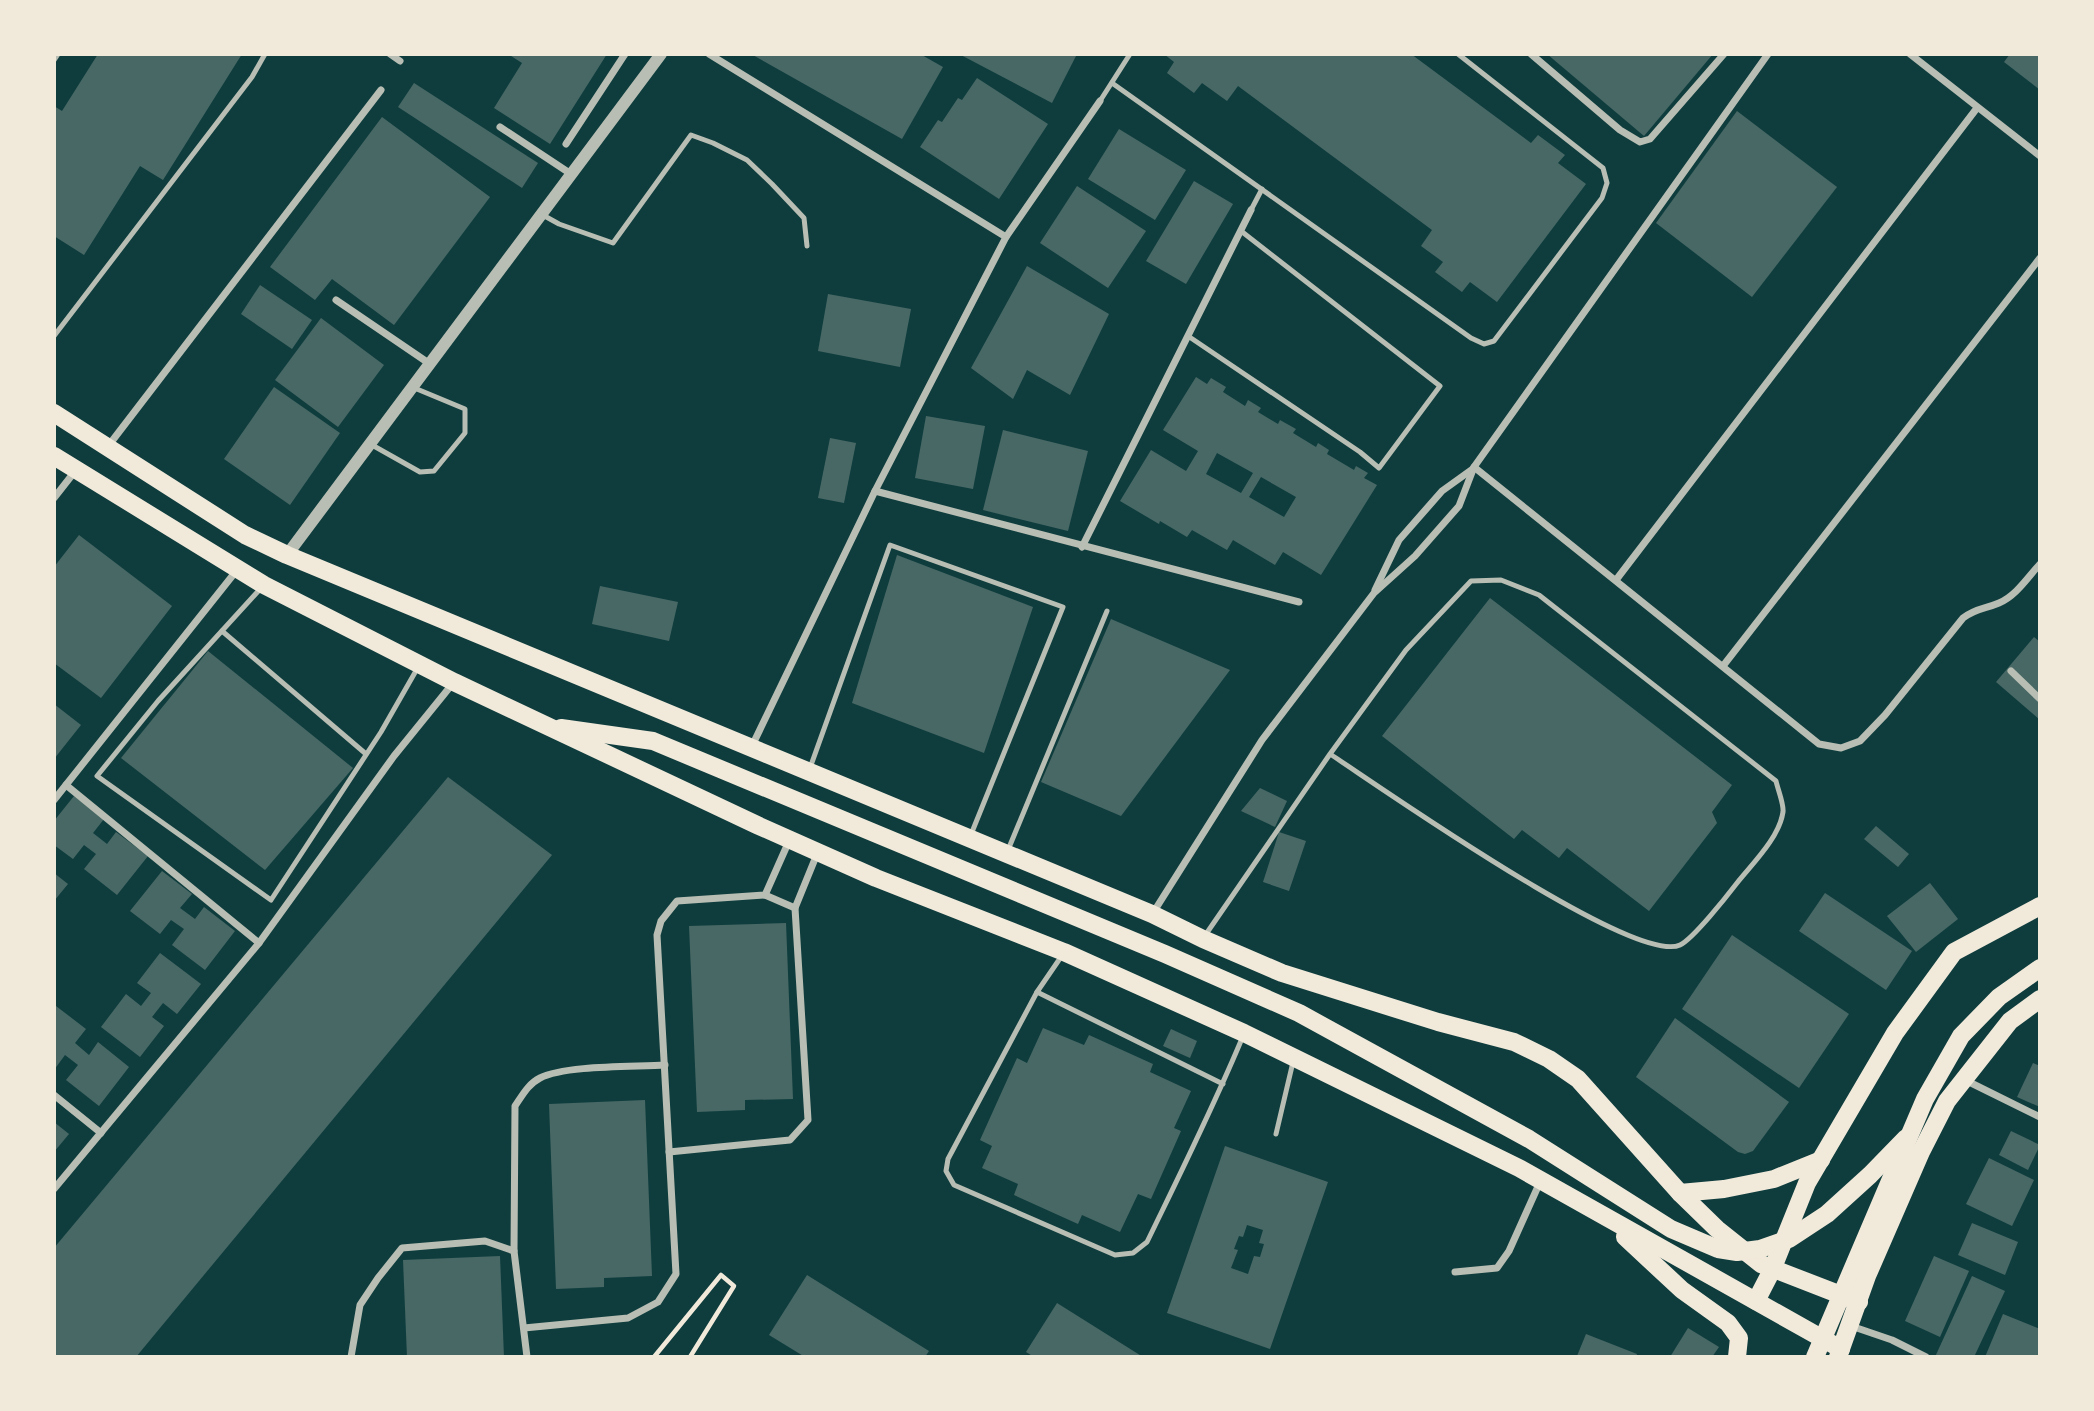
<svg xmlns="http://www.w3.org/2000/svg" width="2094" height="1411" font-family="Signika,sans-serif">
<rect width="100%" height="100%" fill="#0f3d3e"/>
<!-- building -->
<g fill="#486865" fill-rule="evenodd">
<polygon points="98,54 242,54 163,180 140,166 84,255 54,236 54,106 62,111"/>
<polygon points="508,54 607,54 550,144 494,108 522,63"/>
<polygon points="751,54 920,54 943,67 902,139"/>
<polygon points="959,54 1077,54 1052,103"/>
<polygon points="1164,54 1411,54 1531,143 1538,135 1565,155 1558,163 1586,184 1497,302 1470,282 1462,292 1435,272 1443,262 1421,246 1432,230 1238,86 1227,101 1202,83 1194,93 1167,73 1174,62"/>
<polygon points="1547,54 1713,54 1644,136"/>
<polygon points="2010,54 2040,54 2040,90 2004,62"/>
<polygon points="977,78 1048,124 999,199 920,147 938,120 942,122 958,98 962,100"/>
<polygon points="414,83 538,163 522,188 398,107"/>
<polygon points="1737,111 1837,187 1752,297 1656,223"/>
<polygon points="382,117 490,197 394,325 332,279 315,300 270,267"/>
<polygon points="1119,129 1186,170 1155,220 1088,179"/>
<polygon points="1194,181 1233,204 1186,284 1146,261"/>
<polygon points="1077,186 1146,231 1108,288 1040,243"/>
<polygon points="1027,266 1109,314 1070,395 1027,370 1013,399 971,368"/>
<polygon points="260,285 312,320 292,349 241,314"/>
<polygon points="828,294 911,309 900,367 818,351"/>
<polygon points="321,318 384,365 338,427 275,380"/>
<path d="M1196,377L1207,384L1211,378L1226,387L1223,392L1245,406L1248,400L1261,408L1258,412L1278,424L1280,420L1296,429L1293,433L1316,447L1318,443L1329,450L1327,454L1354,470L1356,466L1368,473L1364,478L1377,485L1321,575L1283,552L1275,565L1233,540L1227,550L1192,530L1187,537L1160,521L1159,524L1120,501L1151,450L1186,471L1198,451L1163,430ZM1217,453L1253,473L1241,493L1206,474ZM1261,477L1296,497L1284,517L1249,497Z"/>
<polygon points="274,387 340,433 290,505 224,459"/>
<polygon points="926,416 985,426 973,489 915,478"/>
<polygon points="1003,430 1088,451 1068,531 983,510"/>
<polygon points="830,438 856,443 844,503 818,498"/>
<polygon points="79,535 172,606 101,698 54,663 54,567"/>
<polygon points="897,555 1033,607 984,753 852,703"/>
<polygon points="600,586 678,602 669,641 592,624"/>
<polygon points="1490,598 1732,785 1712,812 1717,823 1649,911 1567,848 1559,858 1522,830 1514,839 1382,736"/>
<polygon points="1111,619 1230,670 1121,816 1041,782"/>
<polygon points="2034,637 2040,642 2040,720 1996,682"/>
<polygon points="208,651 353,768 265,870 121,758"/>
<polygon points="54,704 81,725 54,759"/>
<polygon points="448,777 552,855 136,1357 54,1357 54,1248"/>
<polygon points="1260,788 1287,801 1275,827 1241,811"/>
<polygon points="74,796 104,819 93,833 107,844 116,832 148,856 117,895 84,869 96,854 84,845 73,859 54,845 54,821"/>
<polygon points="1876,826 1909,854 1898,867 1864,839"/>
<polygon points="1279,832 1306,841 1289,891 1263,882"/>
<polygon points="162,871 192,894 180,908 195,919 204,907 235,931 205,970 172,945 184,929 171,920 160,934 130,911"/>
<polygon points="54,873 68,884 54,901"/>
<polygon points="1930,883 1958,919 1916,952 1887,916"/>
<polygon points="1825,893 1912,951 1886,990 1799,931"/>
<polygon points="786,923 793,1099 745,1100 745,1110 697,1112 689,926"/>
<polygon points="1732,935 1849,1014 1799,1088 1682,1009"/>
<polygon points="160,953 201,984 177,1014 163,1003 152,1017 164,1026 140,1057 101,1027 126,994 141,1006 151,993 137,983"/>
<polygon points="56,1006 86,1029 75,1043 89,1055 98,1042 129,1067 99,1106 66,1080 78,1065 65,1055 54,1070"/>
<polygon points="1675,1018 1789,1102 1753,1151 1745,1154 1738,1152 1636,1077"/>
<polygon points="1043,1028 1084,1045 1089,1035 1153,1064 1150,1072 1191,1091 1174,1128 1181,1131 1151,1199 1138,1194 1120,1232 1082,1215 1078,1224 1014,1195 1018,1184 982,1168 992,1146 980,1140 1017,1058 1027,1063"/>
<polygon points="1171,1029 1197,1041 1190,1058 1163,1046"/>
<polygon points="2033,1063 2040,1066 2040,1107 2017,1097"/>
<polygon points="645,1100 652,1276 604,1278 604,1287 556,1289 549,1104"/>
<polygon points="54,1122 69,1134 54,1152"/>
<polygon points="2011,1131 2040,1145 2028,1170 1999,1155"/>
<path d="M1225,1146L1328,1182L1270,1349L1167,1313ZM1247,1225L1263,1230L1259,1243L1264,1244L1260,1257L1254,1256L1248,1274L1231,1268L1238,1250L1234,1249L1239,1236L1243,1237Z"/>
<polygon points="1989,1158 2034,1180 2012,1226 1966,1204"/>
<polygon points="1972,1223 2018,1242 2005,1275 1958,1255"/>
<polygon points="500,1256 504,1357 407,1357 403,1260"/>
<polygon points="1934,1256 1969,1271 1940,1337 1905,1321"/>
<polygon points="807,1275 929,1351 925,1357 805,1357 769,1335"/>
<polygon points="1972,1276 2005,1291 1974,1357 1935,1357"/>
<polygon points="1057,1303 1143,1357 1034,1357 1026,1352"/>
<polygon points="2003,1314 2040,1329 2040,1351 2038,1357 1985,1357"/>
<polygon points="1688,1328 1719,1347 1712,1357 1670,1357"/>
<polygon points="1586,1334 1637,1354 1636,1357 1577,1356"/>
</g>
<g fill="none" stroke-linecap="round" stroke-linejoin="round">
<!-- path -->
<polyline stroke="#f1e9da" stroke-width="4.5" points="654,1357 721,1275 734,1286 690,1357"/>
<!-- service -->
<g stroke="#b8beb3" stroke-width="5">
<polyline points="54,60 58,54"/>
<polyline points="1112,83 1471,338 1484,344 1494,341 1602,198 1607,183 1603,168 1458,54"/>
<polyline points="1100,101 1130,54"/>
<polyline points="1251,210 1262,189"/>
<polyline points="541,214 559,224 613,243 691,135 713,143 747,160 772,184 804,218 807,246"/>
<polyline points="54,336 252,77 265,54"/>
<polyline points="1188,336 1360,452 1379,468 1440,386 1241,231"/>
<polyline points="372,445 420,472 434,471 465,433 465,409 412,387"/>
<polyline points="262,587 158,701 97,776 271,900 381,732 417,669"/>
<polyline points="222,631 366,754"/>
<polyline points="810,768 890,545 1063,607 970,837"/>
<polyline points="1008,850 1107,611"/>
<path d="M1204,937L1330,754L1406,650L1471,581L1501,580L1539,595L1776,781C1778,790 1784,804 1783,812C1779,838 1753,863 1737,883C1727,896 1693,939 1680,945C1634,966 1379,786 1330,754"/>
<polyline points="1037,992 1063,954"/>
<path d="M1223,1084L1037,992L948,1159L946,1171L954,1185L1115,1255L1133,1253L1147,1242C1180,1174 1214,1106 1243,1036"/>
<polyline points="1276,1134 1293,1062"/>
</g>
<!-- minor -->
<g stroke="#b8beb3" stroke-width="7">
<polyline points="390,54 400,61"/>
<polyline points="709,54 1006,237"/>
<polyline points="1531,54 1620,130 1640,142 1650,139 1724,54"/>
<polyline points="1910,54 2040,156"/>
<polyline points="500,127 571,174"/>
<polyline points="566,144 625,54"/>
<polyline points="336,300 430,364"/>
<polyline points="109,445 381,90"/>
<path d="M1474,467L1819,744L1841,748L1860,741L1885,715L1963,618C1976,608 1985,609 1999,603C2016,596 2028,577 2040,564"/>
<polyline points="875,491 1299,602"/>
<polyline points="54,498 76,470"/>
<polyline points="1082,547 1251,210"/>
<polyline points="1616,580 1977,108"/>
<polyline points="1375,590 1399,540 1442,491 1474,468"/>
<polyline points="1723,666 2040,258"/>
<polyline points="2011,671 2040,699"/>
<polyline points="752,746 875,491 1006,237 1100,101"/>
<polyline points="66,785 259,943"/>
<polyline points="54,800 237,570"/>
<polyline points="765,895 795,908"/>
<polyline points="1153,913 1262,740 1374,593 1415,556 1459,506 1474,467 1768,54"/>
<polyline points="1965,1080 2040,1117"/>
<polyline points="54,1095 101,1133"/>
<polyline points="669,1152 790,1140 808,1120 795,908 817,854"/>
<polyline points="54,1189 259,943 394,756 454,682"/>
<polyline points="1455,1272 1497,1268 1509,1251 1540,1182"/>
<polyline points="1851,1326 1892,1340 1926,1357"/>
<polyline points="524,1328 628,1318 658,1302 676,1274 657,935 661,921 677,901 765,895 789,841"/>
<polyline points="351,1357 360,1305 378,1278 402,1248 485,1241 514,1251"/>
<path d="M527,1357L514,1251L515,1106C522,1096 528,1084 540,1078C565,1065 634,1067 665,1065"/>
</g>
<!-- tertiary -->
<polyline stroke="#b8beb3" stroke-width="12" points="287,555 661,54"/>
<!-- primary -->
<g stroke="#f1e9da" stroke-width="18">
<polyline points="54,413 245,535 287,555 1152,914 1203,939 1282,973 1438,1022 1514,1042 1549,1059 1578,1079 1680,1193 1717,1229 1761,1264 1859,1302"/>
<polyline points="54,456 264,585 454,682 757,825 876,878 1064,952 1244,1033 1519,1168 1841,1349"/>
<polyline points="561,728 653,741 1165,954 1299,1013 1529,1139 1671,1229 1718,1249 1737,1252 1760,1249 1789,1239 1827,1214 1870,1175 1906,1138"/>
<polyline points="1680,1193 1724,1189 1774,1179 1821,1160"/>
<polyline points="1625,1237 1682,1290 1728,1323 1739,1338 1737,1357"/>
<polyline points="1756,1301 1772,1270 1807,1183 1895,1033 1954,952 2040,906"/>
<polyline points="1815,1357 1925,1099 1961,1036 1999,997 2040,968"/>
<polyline points="1838,1357 1867,1276 1921,1152 1947,1101 2010,1021 2040,999"/>
</g>
</g>
<!-- border -->
<rect width="2094" height="1411" fill="none" stroke="#f1e9da" stroke-width="112"/>
</svg>
